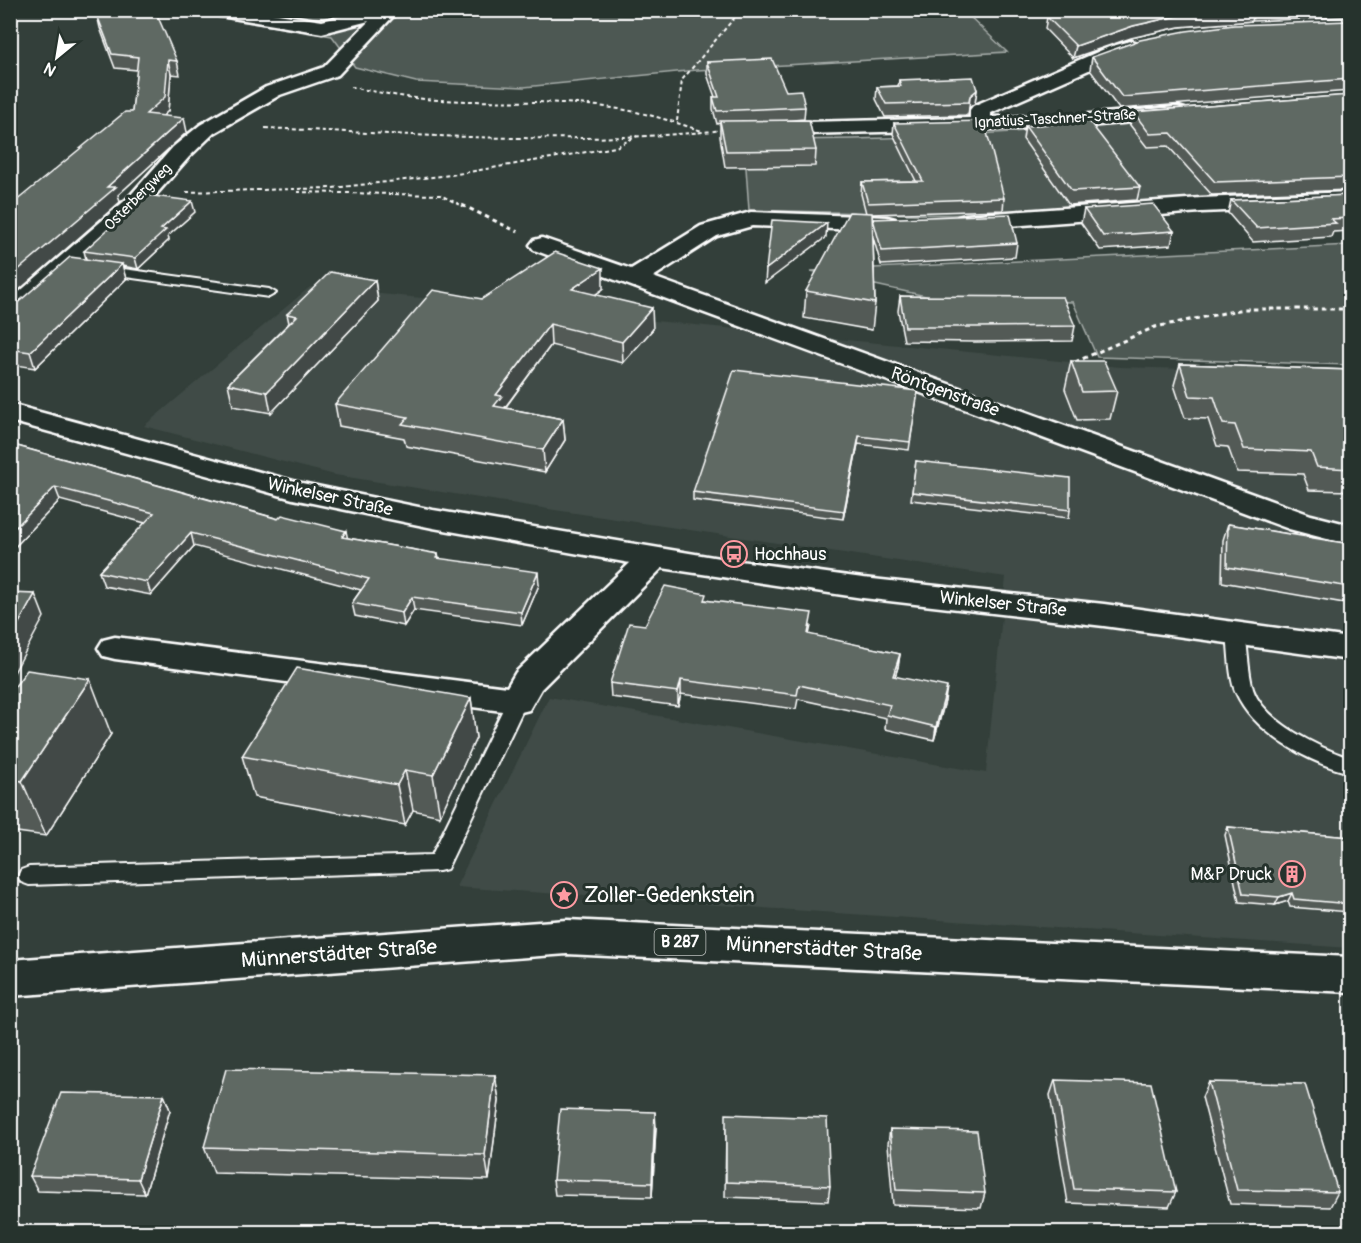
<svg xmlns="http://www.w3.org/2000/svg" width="1361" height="1243" font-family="Pangolin,sans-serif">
<rect width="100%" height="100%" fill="#333f3a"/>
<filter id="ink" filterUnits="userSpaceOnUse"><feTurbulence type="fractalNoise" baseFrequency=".0167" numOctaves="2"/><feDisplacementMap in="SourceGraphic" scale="12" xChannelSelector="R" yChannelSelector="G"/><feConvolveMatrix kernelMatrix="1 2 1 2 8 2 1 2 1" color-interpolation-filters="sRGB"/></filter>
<g filter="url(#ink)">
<!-- built -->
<polygon fill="#404c47" points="310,287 1120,367 1350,374 1350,948 456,887 549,697 986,773 1006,577 555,510 335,475 144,426"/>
<!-- green -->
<g fill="#4d5853" stroke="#a6aca9" stroke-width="1.5">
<polygon points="178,11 964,11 1007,52 697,70 524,87 416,82 355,67 332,36"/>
<path d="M1350,106V191L951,215L749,210L744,140C946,141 1149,123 1350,106Z"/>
<polygon points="1350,245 1350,365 1097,357 1073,302 935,298 811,271"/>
</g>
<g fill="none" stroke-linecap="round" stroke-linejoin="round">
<defs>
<g id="lane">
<polygon points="102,266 269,289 276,293 269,297 97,273 95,270"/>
<path d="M1236,627L1242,629L1245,633C1248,651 1248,672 1253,689C1264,722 1320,748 1350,758V773C1309,763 1254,733 1236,693C1229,679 1229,649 1227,633L1230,629Z"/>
<polygon points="517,694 524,696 527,701 447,869 439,871 29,885 21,882 18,876 21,870 29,867 432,855 507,701 510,696"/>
</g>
<g id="street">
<polygon points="206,10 253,10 322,21 368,10 398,11 338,75 280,95 214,133 189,157 144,208 19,319 10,322 10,300 128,198 173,147 200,125 266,87 324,67 369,21 322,33 215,15"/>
<polygon points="1131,41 1138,43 1140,47 1138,51 1123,55 991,113 991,117 1078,115 1178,107 1185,109 1188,113 1185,117 1078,127 765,135 758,133 755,129 758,125 765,123 970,118 970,110 973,106 1109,47"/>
<polygon points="1350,192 1350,206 1201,212 966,229 958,227 954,222 958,217 966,215 1201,198"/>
<polygon points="751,212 887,217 895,219 899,224 895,229 887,231 752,226 717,236 653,277 1311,515 1350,525 1350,545 1289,529 534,250 530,245 534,240 542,238 631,269 701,226"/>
<polygon points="10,404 297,482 433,510 725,559 863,578 1104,604 1350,638 1350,660 1104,626 863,598 662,568 541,689 529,710 517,713 115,659 103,656 98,648 103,640 115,637 507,687 516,672 630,563 433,528 293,499 10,421"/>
</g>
<polygon id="primary" points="567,920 1350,957 1350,992 567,954 10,996 10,960"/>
</defs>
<!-- lane casing -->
<use href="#lane" stroke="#fff" stroke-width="4"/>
<!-- street casing -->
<use href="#street" stroke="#fff" stroke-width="5"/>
<!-- primary casing -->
<use href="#primary" stroke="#fff" stroke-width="5"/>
<!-- path-far1 -->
<g stroke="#fff" stroke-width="2" stroke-dasharray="4 3" stroke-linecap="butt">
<path d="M351,87C381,93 411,99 441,100C500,103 560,99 619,109C647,113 674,122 702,131"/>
<polyline points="677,121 682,80 741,10"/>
<path d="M265,128C417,135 572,146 724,130"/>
<polyline points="186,192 332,188 451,175 616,147 637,136"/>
<polyline points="297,192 440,195 465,207"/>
</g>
<!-- path -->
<g stroke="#fff" stroke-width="3" stroke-dasharray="4.5 4" stroke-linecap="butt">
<polyline points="462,205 518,232"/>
<polyline points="1075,362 1155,327 1244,309 1350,309"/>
</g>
<!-- lane -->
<use href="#lane" fill="#26332d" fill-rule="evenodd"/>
<!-- street -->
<use href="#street" fill="#26332d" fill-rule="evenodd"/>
<!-- primary -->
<use href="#primary" fill="#26332d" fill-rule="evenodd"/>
</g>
<!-- wall -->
<g fill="#525a56" stroke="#fff" stroke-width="1.5">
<polygon points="1115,10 1350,10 1350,17 1252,21 1179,27 1131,38 1073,58 1045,29 1047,17 1115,13"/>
<polygon points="97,15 177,61 180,75 171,74 168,111 163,116 187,132 118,195 120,202 10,298 132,112 137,70 115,68 100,28"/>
<polygon points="1350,21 1350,91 1119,109 1090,70 1092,57"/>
<polygon points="707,62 786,91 805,107 804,119 781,121 816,150 815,166 725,167 720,137 720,123 717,124 713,109 713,97 715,97 707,74"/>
<polygon points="899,80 977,90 975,103 969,108 968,115 885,117 876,99 877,87 898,86"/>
<polygon points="1350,95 1350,190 1212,195 1168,146 1147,147 1130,125 1133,112"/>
<polygon points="894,123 1004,198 1003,210 872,214 873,225 873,219 1017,243 1015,257 881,265 873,237 875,303 872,330 804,318 806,291 866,213 861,194 862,182 916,181 893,134"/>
<polygon points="1025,126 1140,187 1137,200 1069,205 1023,139"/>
<polygon points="1350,195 1350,231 1333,232 1331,237 1253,242 1228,213 1231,200"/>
<polygon points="1084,209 1174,231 1171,245 1100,250 1081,223"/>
<polygon points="195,212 168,236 169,240 138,269 122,266 126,279 35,368 10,364 10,307 15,305 86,259 84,251"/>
<polygon points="375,280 378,301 271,413 233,406 228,384 289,323 287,314"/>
<polygon points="603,289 595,295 653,329 623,363 551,345 505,408 563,419 565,440 545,472 406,446 404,438 339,426 335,404 482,299"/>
<polygon points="900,296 1075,326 1072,341 975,342 904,341 898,311"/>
<polygon points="1071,361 1117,391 1110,419 1077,420 1065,389"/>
<polygon points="1180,364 1350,370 1350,491 1309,490 1303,474 1237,472 1228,447 1217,446 1208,419 1185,418 1174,385"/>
<polygon points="918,391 909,450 858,444 843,519 693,500 693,492"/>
<polygon points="10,444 348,538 438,554 439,559 539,585 522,625 414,610 404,626 355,616 352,603 361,590 194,546 151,595 104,586 99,572 145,523 60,500 10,552"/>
<polygon points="916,461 1070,510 1069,518 911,500"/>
<polygon points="1228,524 1350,544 1350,604 1222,582 1223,540"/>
<polygon points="706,600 811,626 809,635 900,654 898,667 895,676 945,701 934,740 885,729 886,718 798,699 796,709 681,694 678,706 611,697 610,683 645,625"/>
<polygon points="10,693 111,734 46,836 10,831"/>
<polygon points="471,698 476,738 440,816 413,810 405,825 254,797 242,756"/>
<polygon points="1228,827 1350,837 1350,912 1290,907 1288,901 1275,905 1239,902 1225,835"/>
<polygon points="495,1075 499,1101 489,1180 214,1173 204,1147"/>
<polygon points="1055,1080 1176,1192 1169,1207 1068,1203 1050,1095"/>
<polygon points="1209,1082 1338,1192 1330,1207 1230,1204 1202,1097"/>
<polygon points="164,1095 170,1110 145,1194 38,1191 30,1176"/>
<polygon points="656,1127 652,1197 555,1195 553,1180"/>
<polygon points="726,1129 830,1186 828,1201 725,1197"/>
<polygon points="890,1129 985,1193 981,1208 893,1205 888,1144"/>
</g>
<!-- shaded-wall -->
<g fill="#424a46" stroke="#fff" stroke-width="1.5">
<polygon points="1235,10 1255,10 1252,21 1179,27 1131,38 1073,58 1076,46 1133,26 1181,15"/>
<polygon points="168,60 171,74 168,111 150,128 146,114"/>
<polygon points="977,90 975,103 969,108 970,96"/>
<polygon points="184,118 187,132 118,195 120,202 10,298 10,277 107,187"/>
<polygon points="192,201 195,212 168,236 169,240 138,269 135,258 161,229"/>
<polygon points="827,223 826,237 765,283 766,269"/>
<polygon points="122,264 126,279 35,368 30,352"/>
<polygon points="603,268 603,289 573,310 572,289"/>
<polygon points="375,280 378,301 271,413 267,392"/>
<polygon points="652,308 653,329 623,363 622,342"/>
<polygon points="550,324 551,345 503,410 494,406 496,395"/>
<polygon points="563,419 565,440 545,472 543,450"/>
<polygon points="859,436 858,444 843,519 844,511"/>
<polygon points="55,487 60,500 10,552 10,533"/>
<polygon points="346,531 349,545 342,537"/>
<polygon points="191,533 194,546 151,595 147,582"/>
<polygon points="538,572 539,585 522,625 521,612"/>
<polygon points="35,594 44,617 10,680 10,639"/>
<polygon points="412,597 414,610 404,626 402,613"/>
<polygon points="900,654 898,667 891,689 893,676"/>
<polygon points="90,679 111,734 46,836 22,781"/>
<polygon points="681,680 681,694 678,706 678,692"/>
<polygon points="947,687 945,701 934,740 936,727"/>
<polygon points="471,698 476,738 440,816 433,775"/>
<polygon points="405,770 413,810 405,825 397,785"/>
<polygon points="1292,893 1288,901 1275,905 1279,897"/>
<polygon points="495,1075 499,1101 489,1180 485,1155"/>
<polygon points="164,1095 170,1110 145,1194 138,1179"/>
<polygon points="655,1112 656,1127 652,1197 652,1183"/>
</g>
<!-- building -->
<g fill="#5f6964" stroke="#fff" stroke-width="1.5">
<polygon points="127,10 155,10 177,61 168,60 165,97 146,114 184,118 107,187 116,187 10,277 10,206 125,112 132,112 138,57 112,54 97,15"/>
<polygon points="1123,10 1235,10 1181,15 1133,26 1076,46 1047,17 1125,12"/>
<polygon points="1350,21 1350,79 1122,97 1092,57 1140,40 1186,31 1234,25"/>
<polygon points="772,59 786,91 801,90 805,107 717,111 713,97 719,97 707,62"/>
<polygon points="973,77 977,90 970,96 969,102 886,104 877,87 901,86 899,80"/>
<polygon points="1350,95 1350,177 1215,182 1171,133 1150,134 1133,112"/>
<polygon points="809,120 816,150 726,151 720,121"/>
<polygon points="984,121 1004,198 868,203 862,182 923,181 894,123"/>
<polygon points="1089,121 1140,187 1072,191 1025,126"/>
<polygon points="146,195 192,201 161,229 166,230 135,258 84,251"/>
<polygon points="1350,195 1350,218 1331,219 1336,223 1257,228 1231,200"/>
<polygon points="1153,204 1174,231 1103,236 1084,209"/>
<polygon points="849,212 872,213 875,303 806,291"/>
<polygon points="1010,214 1017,243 882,251 873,219"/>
<polygon points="772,220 827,223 766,269"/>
<polygon points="555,252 603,268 572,289 652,308 622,342 550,324 496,395 502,396 494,406 563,419 543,450 402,424 408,417 335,404 433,290 482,299"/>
<polygon points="70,257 122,264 30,352 10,349 10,307 15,305"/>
<polygon points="330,272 375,280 267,392 228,384 297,316 287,314"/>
<polygon points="900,296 1063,297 1075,326 977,327 905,327"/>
<polygon points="1071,361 1104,361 1117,391 1082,392"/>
<polygon points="1180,364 1350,370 1350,469 1317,467 1311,452 1244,449 1235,425 1223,424 1214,397 1190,396"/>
<polygon points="734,370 918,391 910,442 859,436 844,511 693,492"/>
<polygon points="10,444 278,519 282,515 346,531 342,537 438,554 436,558 538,572 521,612 412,597 402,613 352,603 369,579 191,533 147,582 99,572 154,513 55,487 10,533"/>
<polygon points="916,461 1070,478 1070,510 912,492"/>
<polygon points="1228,524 1350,544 1350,587 1227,567"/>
<polygon points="665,586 706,594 704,600 812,613 808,634 900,654 893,676 947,687 936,727 887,715 890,705 799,685 797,695 681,680 678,692 610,683 629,623 645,625"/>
<polygon points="10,593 35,594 10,639"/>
<polygon points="297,668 471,698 433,775 405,770 397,785 242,756"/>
<polygon points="27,670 90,679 22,781 10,779 10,693"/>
<polygon points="1228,827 1350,837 1350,904 1294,899 1292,893 1279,897 1243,894"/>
<polygon points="226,1069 495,1075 485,1155 204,1147"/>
<polygon points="1055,1080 1151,1083 1176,1192 1074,1189"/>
<polygon points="1209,1082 1305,1084 1338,1192 1237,1190"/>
<polygon points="61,1093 164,1095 138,1179 30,1176"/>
<polygon points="560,1109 655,1112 652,1183 553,1180"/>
<polygon points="726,1114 827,1118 830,1186 726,1182"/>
<polygon points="890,1129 977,1131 985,1193 896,1190"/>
</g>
</g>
<!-- icons -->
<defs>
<symbol id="bus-ring" viewBox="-11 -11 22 22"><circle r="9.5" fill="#26332d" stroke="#ff9aa2" stroke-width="1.5"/><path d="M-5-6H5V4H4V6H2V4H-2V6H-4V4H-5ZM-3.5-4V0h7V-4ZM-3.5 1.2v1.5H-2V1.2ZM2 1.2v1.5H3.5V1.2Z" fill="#ff9aa2"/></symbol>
<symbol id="building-ring" viewBox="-11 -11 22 22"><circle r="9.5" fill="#26332d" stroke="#ff9aa2" stroke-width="1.5"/><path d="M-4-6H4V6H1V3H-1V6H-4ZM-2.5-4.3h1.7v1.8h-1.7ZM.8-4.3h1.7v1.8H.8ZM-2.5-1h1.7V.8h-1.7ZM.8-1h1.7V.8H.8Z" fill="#ff9aa2"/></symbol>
<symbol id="sight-ring" viewBox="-11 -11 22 22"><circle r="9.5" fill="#26332d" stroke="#ff9aa2" stroke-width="1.5"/><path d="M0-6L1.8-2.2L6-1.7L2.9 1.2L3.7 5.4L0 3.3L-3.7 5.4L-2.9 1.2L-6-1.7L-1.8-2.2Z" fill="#ff9aa2"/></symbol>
</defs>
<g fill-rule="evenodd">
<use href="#bus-ring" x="719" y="539" width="30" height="30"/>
<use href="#building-ring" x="1277" y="859" width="30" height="30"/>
<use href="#sight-ring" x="549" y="880" width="30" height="30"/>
</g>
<g text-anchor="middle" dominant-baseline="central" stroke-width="6" stroke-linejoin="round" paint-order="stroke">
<!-- far-street labels -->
<g font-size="15" fill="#fff" stroke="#26332d">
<text transform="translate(1055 119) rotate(-3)">Ignatius-Taschner-Straße</text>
<text transform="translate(138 197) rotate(-45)">Osterbergweg</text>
</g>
<!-- shield labels -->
<rect fill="#26332d" stroke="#bec2c0" stroke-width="1.5" x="654.5" y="929" width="51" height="26" rx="4.5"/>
<g font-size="16" font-weight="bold" fill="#fff">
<text x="680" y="942">B 287</text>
</g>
<!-- street labels -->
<g font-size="18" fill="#fff" stroke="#26332d">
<text transform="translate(945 392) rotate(20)">Röntgenstraße</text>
<text transform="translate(330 497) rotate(12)">Winkelser Straße</text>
<text transform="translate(1003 604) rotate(6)">Winkelser Straße</text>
</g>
<!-- poi labels -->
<g font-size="18" fill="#fff" stroke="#26332d" text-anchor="start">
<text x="754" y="554">Hochhaus</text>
<text x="1272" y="874" text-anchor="end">M&amp;P Druck</text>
</g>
<!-- near-poi labels -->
<g font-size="21" fill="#fff" stroke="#26332d" text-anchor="start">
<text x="584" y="895">Zoller-Gedenkstein</text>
</g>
<!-- near-street labels -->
<g font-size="21" fill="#fff" stroke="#26332d">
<text transform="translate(824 949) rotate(3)">Münnerstädter Straße</text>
<text transform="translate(339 954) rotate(-4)">Münnerstädter Straße</text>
</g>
</g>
<!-- margin -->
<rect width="1361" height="1243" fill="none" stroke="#26332d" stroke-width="36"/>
<rect x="18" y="18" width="1325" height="1207" fill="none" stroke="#fff" stroke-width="2" filter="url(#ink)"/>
<!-- north arrow -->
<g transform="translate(57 57) rotate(210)" stroke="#26332d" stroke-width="4.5" paint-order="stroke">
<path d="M0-4.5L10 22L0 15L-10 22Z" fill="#ffffff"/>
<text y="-9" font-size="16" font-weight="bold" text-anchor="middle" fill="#ffffff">N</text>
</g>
</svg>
